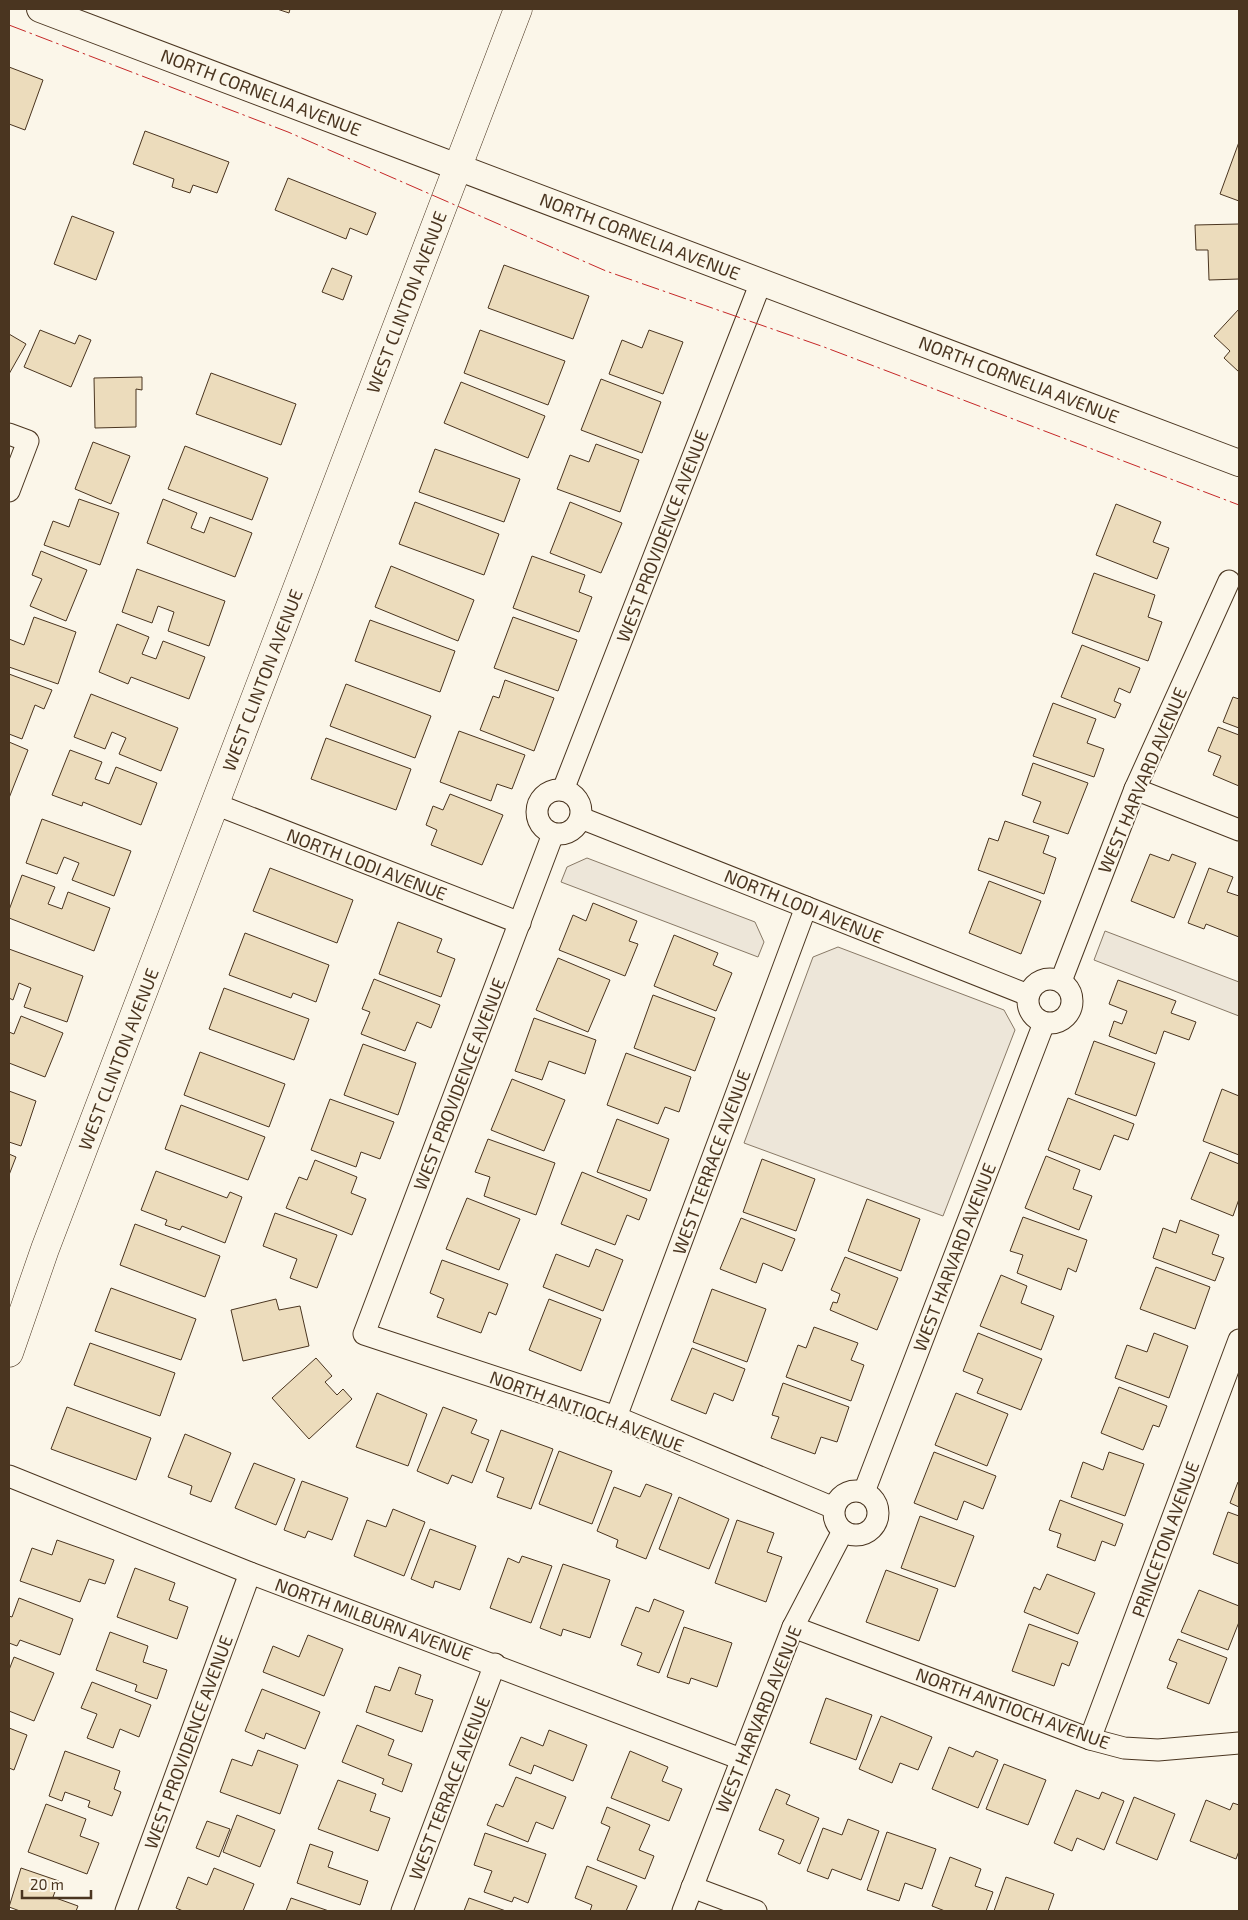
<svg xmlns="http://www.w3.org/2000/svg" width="1248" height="1920" font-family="'Exo 2',sans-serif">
<rect width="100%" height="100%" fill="#fbf6e9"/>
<!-- green -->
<g fill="#ede6d9" stroke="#887966">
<polygon points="587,858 755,922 764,942 758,957 561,882 567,867"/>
<polygon points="1105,931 1239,982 1239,1016 1094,960"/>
<polygon points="838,947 1004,1010 1015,1030 943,1216 744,1143 813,957"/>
</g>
<!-- building -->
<g fill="#ecdcbc" stroke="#4a3520">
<polygon points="277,9 290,9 289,13"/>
<polygon points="9,67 43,80 25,130 9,124"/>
<polygon points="145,131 229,162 217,193 193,185 190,193 172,187 174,179 133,164"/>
<polygon points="1239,142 1239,201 1220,194"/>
<polygon points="288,178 376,213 367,235 350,228 346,239 275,210"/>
<polygon points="72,216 114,232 96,280 54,264"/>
<polygon points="1239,224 1239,279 1209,280 1208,250 1196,250 1195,225"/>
<polygon points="504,265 589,296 573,339 488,308"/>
<polygon points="332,268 352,276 343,300 322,292"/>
<polygon points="1239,309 1239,372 1224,358 1230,351 1214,336"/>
<polygon points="40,330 75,344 79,335 91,340 71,387 24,367"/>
<polygon points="480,330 565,361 548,405 464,373"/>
<polygon points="649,330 683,342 663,394 609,374 622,340 642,348"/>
<polygon points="9,334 26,344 9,374"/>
<polygon points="211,373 296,404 281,445 196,414"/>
<polygon points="142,377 142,390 136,389 136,427 95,428 94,378"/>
<polygon points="601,379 661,402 642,453 581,430"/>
<polygon points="461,382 545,416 528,458 444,423"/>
<polygon points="93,442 130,456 111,504 75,489"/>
<polygon points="596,444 639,460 620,512 557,489 570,455 589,462"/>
<polygon points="185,446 268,478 252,520 168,489"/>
<polygon points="435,449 520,479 504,522 419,492"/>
<polygon points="79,499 119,513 100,565 44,545 53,521 69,527"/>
<polygon points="163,499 197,513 191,528 204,533 210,517 252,533 235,577 147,543"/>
<polygon points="415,502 499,534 484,575 399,544"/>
<polygon points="570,502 622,523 601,573 550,553"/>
<polygon points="1116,504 1161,522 1153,542 1169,548 1157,579 1096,555"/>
<polygon points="41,551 87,570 66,621 30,606 42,579 32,575"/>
<polygon points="532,556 585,575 579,592 592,597 579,632 513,608"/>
<polygon points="391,566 474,600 458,641 375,607"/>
<polygon points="137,569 225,601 209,646 168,631 174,612 158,606 152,623 122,612"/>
<polygon points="1094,573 1155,595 1148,617 1162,622 1148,661 1072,633"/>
<polygon points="34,617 76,632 58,684 9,667 9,639 24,645"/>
<polygon points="513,617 577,640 558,691 494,668"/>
<polygon points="370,620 455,651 440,692 355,661"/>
<polygon points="117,624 149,637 142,654 156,659 163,641 205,657 189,699 131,677 128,684 99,672"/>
<polygon points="1082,645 1140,668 1130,693 1119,688 1114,701 1121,704 1115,718 1061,697"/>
<polygon points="9,674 52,690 44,709 35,705 22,739 9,734"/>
<polygon points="505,680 554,698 534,751 480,730 493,696 499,698"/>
<polygon points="346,684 431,716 415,758 330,726"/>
<polygon points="91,694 178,728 161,771 119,754 126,738 112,732 105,749 74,737"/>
<polygon points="1233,697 1239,699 1239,728 1223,722"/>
<polygon points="1053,703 1096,719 1087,743 1104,749 1094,777 1033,756"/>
<polygon points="1218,727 1239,735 1239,786 1213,775 1221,756 1208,751"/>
<polygon points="459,731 525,755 512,789 497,784 491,801 440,782"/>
<polygon points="326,738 411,769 396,810 311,779"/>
<polygon points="9,742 28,750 9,798"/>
<polygon points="70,750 102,762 95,779 109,784 116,767 157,783 141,825 83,802 82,806 52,795"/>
<polygon points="1033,763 1088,783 1068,834 1033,822 1041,802 1022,795"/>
<polygon points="450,794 503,815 482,865 431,845 437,830 426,825 433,806 443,810"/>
<polygon points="42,819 131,851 114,896 72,880 79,863 64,857 57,874 26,863"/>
<polygon points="1005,821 1049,836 1043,853 1056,858 1044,894 978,870 989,838 998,841"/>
<polygon points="1150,854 1169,861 1172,854 1196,863 1174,918 1131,901"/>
<polygon points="270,868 353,900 337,943 253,911"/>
<polygon points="1209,868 1233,877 1227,892 1239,896 1239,937 1206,924 1204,929 1188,923"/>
<polygon points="22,875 55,887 48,904 62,909 68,892 110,908 94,951 9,918 9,910"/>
<polygon points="989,881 1041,901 1021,954 969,933"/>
<polygon points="593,903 637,921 629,941 638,944 625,976 559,950 573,915 586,921"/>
<polygon points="398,922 442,939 437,952 455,959 441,997 379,974"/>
<polygon points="245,933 329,965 316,1002 293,993 291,998 229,975"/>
<polygon points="674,935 718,953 713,965 732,973 716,1011 654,986"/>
<polygon points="9,949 83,976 67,1022 24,1007 31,988 19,983 13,1000 9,998"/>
<polygon points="558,958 610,980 588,1032 536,1010"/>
<polygon points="374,979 440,1005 431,1028 417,1022 405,1051 361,1034 370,1012 362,1009"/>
<polygon points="1118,980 1176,1001 1171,1013 1196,1022 1189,1040 1164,1031 1156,1054 1109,1036 1114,1021 1122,1024 1127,1011 1109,1004"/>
<polygon points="224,988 309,1019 294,1060 209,1029"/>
<polygon points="653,995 715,1018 695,1071 634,1048"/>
<polygon points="21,1016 63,1033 45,1077 9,1063 9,1032 14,1034"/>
<polygon points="534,1018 596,1040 585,1074 549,1061 542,1080 515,1071"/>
<polygon points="1094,1041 1155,1063 1136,1116 1075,1094"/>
<polygon points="363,1044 416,1063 398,1115 344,1095"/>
<polygon points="200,1052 285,1084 269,1127 184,1095"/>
<polygon points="626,1053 691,1077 679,1112 665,1107 658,1124 607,1105"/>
<polygon points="512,1079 565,1100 544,1151 491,1130"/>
<polygon points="1222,1089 1239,1096 1239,1155 1203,1141"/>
<polygon points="9,1091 36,1101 21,1146 9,1142"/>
<polygon points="1068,1098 1134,1124 1128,1140 1114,1135 1100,1170 1048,1150"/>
<polygon points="330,1099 394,1122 380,1159 361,1152 356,1167 311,1150"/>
<polygon points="181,1105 265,1137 248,1180 165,1149"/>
<polygon points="617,1119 669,1139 650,1191 597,1172"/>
<polygon points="488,1139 555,1163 536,1215 484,1196 490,1177 475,1172"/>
<polygon points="1210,1152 1239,1164 1239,1199 1233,1216 1191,1199"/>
<polygon points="9,1154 16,1157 9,1175"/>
<polygon points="1046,1156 1080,1170 1073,1189 1092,1196 1079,1230 1025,1208"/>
<polygon points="762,1159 815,1179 796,1231 743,1212"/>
<polygon points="315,1160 357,1177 351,1193 366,1199 352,1235 286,1208 299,1177 307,1180"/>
<polygon points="156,1171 227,1198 230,1192 242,1197 225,1243 182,1226 180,1230 165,1225 167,1220 141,1210"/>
<polygon points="582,1172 647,1199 639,1220 627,1215 615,1245 561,1224"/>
<polygon points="467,1198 520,1219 499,1270 446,1249"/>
<polygon points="867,1199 920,1219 901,1271 848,1251"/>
<polygon points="275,1213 337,1235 317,1288 290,1278 297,1259 263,1246"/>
<polygon points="1023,1217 1087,1240 1076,1272 1068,1268 1061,1290 1017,1273 1023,1255 1010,1251"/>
<polygon points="741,1218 795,1239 782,1271 763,1263 756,1283 720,1269"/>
<polygon points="1180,1220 1219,1235 1212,1254 1224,1258 1215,1281 1153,1258 1163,1228 1176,1233"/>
<polygon points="135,1224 220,1256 205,1297 120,1265"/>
<polygon points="596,1249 623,1260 603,1311 543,1287 556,1254 589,1267"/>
<polygon points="845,1257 898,1278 877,1330 830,1310 833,1302 837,1303 840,1294 831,1290"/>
<polygon points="442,1260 508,1284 496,1315 489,1312 481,1333 437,1317 444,1299 430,1293"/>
<polygon points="1156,1267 1210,1287 1195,1329 1140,1309"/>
<polygon points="1001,1275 1027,1286 1021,1303 1054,1316 1041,1350 980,1326"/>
<polygon points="111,1288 196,1319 181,1360 95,1331"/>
<polygon points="712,1289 766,1309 747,1362 693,1342"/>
<polygon points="276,1299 279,1310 300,1306 309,1346 243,1361 231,1310"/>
<polygon points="549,1299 601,1319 581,1371 529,1350"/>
<polygon points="814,1327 858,1343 851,1360 864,1365 851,1401 786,1377 798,1345 806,1348"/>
<polygon points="978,1333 1042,1359 1021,1410 977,1393 983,1379 963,1371"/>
<polygon points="1154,1333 1188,1346 1169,1398 1115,1378 1127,1345 1147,1352"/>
<polygon points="90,1343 175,1373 160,1416 74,1385"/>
<polygon points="692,1348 745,1369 733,1401 714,1393 706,1414 671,1400"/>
<polygon points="316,1358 332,1376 325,1382 337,1395 343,1389 352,1399 309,1439 272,1398"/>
<polygon points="783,1383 849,1407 837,1442 821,1437 815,1454 771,1438 779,1417 772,1415"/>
<polygon points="1119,1387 1167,1406 1159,1427 1153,1425 1143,1450 1101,1433"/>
<polygon points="377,1393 427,1414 408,1466 356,1447"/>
<polygon points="956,1393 1008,1414 987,1466 935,1445"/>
<polygon points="67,1407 151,1438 136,1480 51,1449"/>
<polygon points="443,1407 477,1420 471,1433 489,1440 472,1483 452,1475 448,1484 417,1471"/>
<polygon points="501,1430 553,1449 531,1509 497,1497 504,1478 486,1471"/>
<polygon points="185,1434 231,1453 211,1502 190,1494 192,1486 168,1477"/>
<polygon points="559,1451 612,1471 592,1524 539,1504"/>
<polygon points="934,1452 996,1476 983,1509 964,1501 957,1520 914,1503"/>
<polygon points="1109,1452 1144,1464 1125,1516 1071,1497 1083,1462 1103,1470"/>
<polygon points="254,1463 295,1479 276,1525 235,1508"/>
<polygon points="302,1481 348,1498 332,1540 308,1531 305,1538 284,1530"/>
<polygon points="1238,1482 1239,1482 1239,1507 1230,1503"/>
<polygon points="646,1484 672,1494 646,1559 616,1547 618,1540 597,1531 614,1487 640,1497"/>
<polygon points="679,1497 729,1519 709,1569 659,1549"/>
<polygon points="1060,1500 1123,1524 1115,1546 1102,1541 1095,1561 1057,1547 1061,1534 1049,1530"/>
<polygon points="393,1509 425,1522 404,1576 354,1556 367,1520 386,1527"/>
<polygon points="1228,1512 1239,1516 1239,1564 1213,1554"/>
<polygon points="920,1516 974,1536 955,1587 901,1568"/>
<polygon points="737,1520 774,1533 767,1552 782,1557 766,1602 715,1583"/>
<polygon points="430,1529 476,1546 460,1590 435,1581 433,1588 411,1579"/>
<polygon points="57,1540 114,1560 105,1584 89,1579 80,1602 20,1581 32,1548 52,1555"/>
<polygon points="522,1556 552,1566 531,1623 490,1608 508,1558 519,1563"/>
<polygon points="563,1564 610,1580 590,1638 563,1629 561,1636 540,1628"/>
<polygon points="135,1568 175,1583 169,1600 188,1607 177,1639 117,1617"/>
<polygon points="886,1570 938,1589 919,1641 866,1622"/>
<polygon points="1047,1574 1095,1593 1078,1634 1024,1612 1034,1587 1040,1590"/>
<polygon points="1199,1590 1239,1606 1239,1622 1228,1650 1181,1632"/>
<polygon points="19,1598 73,1619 60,1655 20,1640 17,1646 9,1643 9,1616 12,1617"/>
<polygon points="654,1599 684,1611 659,1673 637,1665 642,1653 621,1645 636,1607 649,1612"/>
<polygon points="1029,1624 1078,1642 1069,1666 1062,1663 1054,1686 1012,1671"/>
<polygon points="684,1627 732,1643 717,1687 691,1678 689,1684 667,1677"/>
<polygon points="110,1632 148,1646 143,1662 167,1670 157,1699 135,1691 137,1685 96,1670"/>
<polygon points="308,1635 343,1649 324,1696 263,1672 273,1646 299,1657"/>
<polygon points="1178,1639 1227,1658 1209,1704 1167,1688 1177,1663 1169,1660"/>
<polygon points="14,1657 54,1673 34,1721 9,1711 9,1670"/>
<polygon points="399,1667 421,1675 415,1694 433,1700 422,1732 366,1712 375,1686 390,1691"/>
<polygon points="92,1682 151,1705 139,1737 120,1729 113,1748 87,1738 97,1714 81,1708"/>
<polygon points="262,1689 320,1712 305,1749 266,1733 264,1739 245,1731"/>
<polygon points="826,1698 872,1715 856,1760 810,1743"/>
<polygon points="881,1716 932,1737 918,1770 900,1763 892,1783 859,1769"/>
<polygon points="357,1725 394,1740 388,1755 412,1764 402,1792 382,1784 384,1779 342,1762"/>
<polygon points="9,1728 27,1735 14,1770 9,1768"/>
<polygon points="549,1730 587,1745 573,1781 534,1765 531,1774 509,1765 521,1737 543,1746"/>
<polygon points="949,1747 973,1757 976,1751 998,1760 978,1808 932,1789"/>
<polygon points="258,1750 298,1765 280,1814 220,1792 232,1759 252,1766"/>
<polygon points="65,1751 120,1771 114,1789 121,1792 112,1816 88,1807 90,1801 65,1792 62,1801 49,1796"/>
<polygon points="630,1751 668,1767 662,1781 682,1789 669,1821 611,1798"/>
<polygon points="1004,1764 1046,1780 1028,1825 986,1809"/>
<polygon points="516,1777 566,1797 553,1829 536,1822 528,1842 487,1825 496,1804 503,1807"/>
<polygon points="338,1780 376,1794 370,1811 390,1818 378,1851 318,1829"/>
<polygon points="776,1789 790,1795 786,1804 819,1818 800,1864 778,1854 784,1840 759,1830"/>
<polygon points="1076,1790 1099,1799 1102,1792 1124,1801 1104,1850 1077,1838 1072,1851 1054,1843"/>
<polygon points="1134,1797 1175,1814 1157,1860 1116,1843"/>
<polygon points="1206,1800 1230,1810 1233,1803 1239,1805 1239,1851 1236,1859 1190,1841"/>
<polygon points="46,1804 86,1819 80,1836 99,1843 87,1874 28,1852"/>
<polygon points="607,1807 650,1825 639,1850 654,1856 645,1879 597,1860 610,1827 601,1823"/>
<polygon points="237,1815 275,1830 260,1867 223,1852"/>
<polygon points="848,1819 879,1831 861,1880 832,1869 828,1879 807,1871 823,1828 842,1835"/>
<polygon points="207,1821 230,1829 219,1857 196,1848"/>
<polygon points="887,1832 936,1849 922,1889 905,1883 899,1901 867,1890"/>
<polygon points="485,1833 546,1854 528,1903 514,1897 512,1902 484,1892 492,1871 474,1865"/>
<polygon points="310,1844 333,1852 328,1867 368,1881 360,1905 297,1883"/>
<polygon points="950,1857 981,1869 975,1886 993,1892 986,1911 945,1911 932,1906"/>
<polygon points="587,1866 637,1886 626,1911 590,1911 592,1905 575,1898"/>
<polygon points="21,1868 59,1881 53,1897 78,1906 76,1911 20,1911 9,1907"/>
<polygon points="214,1868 254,1884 243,1911 183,1911 176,1908 188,1877 207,1885"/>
<polygon points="1006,1877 1054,1894 1048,1911 994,1911"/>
<polygon points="291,1898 329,1911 286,1911"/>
<polygon points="469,1898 506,1911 464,1911"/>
</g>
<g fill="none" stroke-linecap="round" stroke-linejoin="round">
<defs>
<g id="minor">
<polyline points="9,434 28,441 9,491"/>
<polyline points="1135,789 1239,830"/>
<circle cx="559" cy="812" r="22"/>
<polyline points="563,790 761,282"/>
<polyline points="215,804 520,923"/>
<polyline points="581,818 1028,995"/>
<polyline points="553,834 364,1334 616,1417 834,1508"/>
<circle cx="1050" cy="1001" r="22"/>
<polyline points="1061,981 1135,789 1229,581"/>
<polyline points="616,1417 806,907"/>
<polyline points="9,1476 250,1573 741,1759"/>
<circle cx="856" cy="1513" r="22"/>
<polyline points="864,1492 1044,1023"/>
<polyline points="793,1627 1090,1739 1124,1748 1158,1750 1239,1743"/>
<polyline points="1090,1739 1239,1340"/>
<polyline points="692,1887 756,1911"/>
<polyline points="126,1911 250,1573"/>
<polyline points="402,1911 495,1664"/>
<polyline points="683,1911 793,1627 843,1531"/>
</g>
<polyline id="tertiary" points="40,9 1239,463"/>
<polyline id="secondary" points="9,1353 45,1249 518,9"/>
</defs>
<!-- minor casing -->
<use href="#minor" stroke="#4a3520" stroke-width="23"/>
<!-- tertiary casing -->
<use href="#tertiary" stroke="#4a3520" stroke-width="28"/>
<!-- secondary casing -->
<use href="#secondary" stroke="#4a3520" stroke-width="29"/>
<!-- minor -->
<use href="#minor" stroke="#fbf6e9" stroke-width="21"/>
<!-- tertiary -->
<use href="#tertiary" stroke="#fbf6e9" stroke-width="26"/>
<!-- secondary -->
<use href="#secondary" stroke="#fbf6e9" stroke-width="28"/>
<!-- power -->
<polyline stroke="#c62828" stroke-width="1" stroke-dasharray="18 4 2.5 4" stroke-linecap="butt" points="9,25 288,132 606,271 824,347 1239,505"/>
</g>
<g text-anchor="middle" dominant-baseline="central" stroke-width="4" stroke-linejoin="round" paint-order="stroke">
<!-- street labels -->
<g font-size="18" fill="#4a3520" stroke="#fbf6e9">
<text transform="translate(261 92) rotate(21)">NORTH CORNELIA AVENUE</text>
<text transform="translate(640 236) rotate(21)">NORTH CORNELIA AVENUE</text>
<text transform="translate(406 302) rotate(-69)">WEST CLINTON AVENUE</text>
<text transform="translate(1019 379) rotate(21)">NORTH CORNELIA AVENUE</text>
<text transform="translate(662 536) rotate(-69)">WEST PROVIDENCE AVENUE</text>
<text transform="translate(262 680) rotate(-69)">WEST CLINTON AVENUE</text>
<text transform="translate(1142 780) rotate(-67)">WEST HARVARD AVENUE</text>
<text transform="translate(367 864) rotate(21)">NORTH LODI AVENUE</text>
<text transform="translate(804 906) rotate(22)">NORTH LODI AVENUE</text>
<text transform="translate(118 1059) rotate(-69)">WEST CLINTON AVENUE</text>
<text transform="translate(459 1084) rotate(-69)">WEST PROVIDENCE AVENUE</text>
<text transform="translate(711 1162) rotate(-70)">WEST TERRACE AVENUE</text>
<text transform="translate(954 1257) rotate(-69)">WEST HARVARD AVENUE</text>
<text transform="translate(587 1411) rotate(20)">NORTH ANTIOCH AVENUE</text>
<text transform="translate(1165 1539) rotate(-70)">PRINCETON AVENUE</text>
<text transform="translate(374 1619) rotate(20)">NORTH MILBURN AVENUE</text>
<text transform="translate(1013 1708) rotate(20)">NORTH ANTIOCH AVENUE</text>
<text transform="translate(758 1719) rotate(-68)">WEST HARVARD AVENUE</text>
<text transform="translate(188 1742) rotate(-70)">WEST PROVIDENCE AVENUE</text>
<text transform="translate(449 1788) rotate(-69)">WEST TERRACE AVENUE</text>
</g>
</g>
<!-- border -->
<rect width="1248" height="1920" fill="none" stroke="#4a3520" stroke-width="20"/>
<!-- scale -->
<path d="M22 1890v8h69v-8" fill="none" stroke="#4a3520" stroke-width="2.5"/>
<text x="30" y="1890" font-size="15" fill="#4a3520" stroke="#fbf6e9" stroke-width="4" paint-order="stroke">20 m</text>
</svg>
